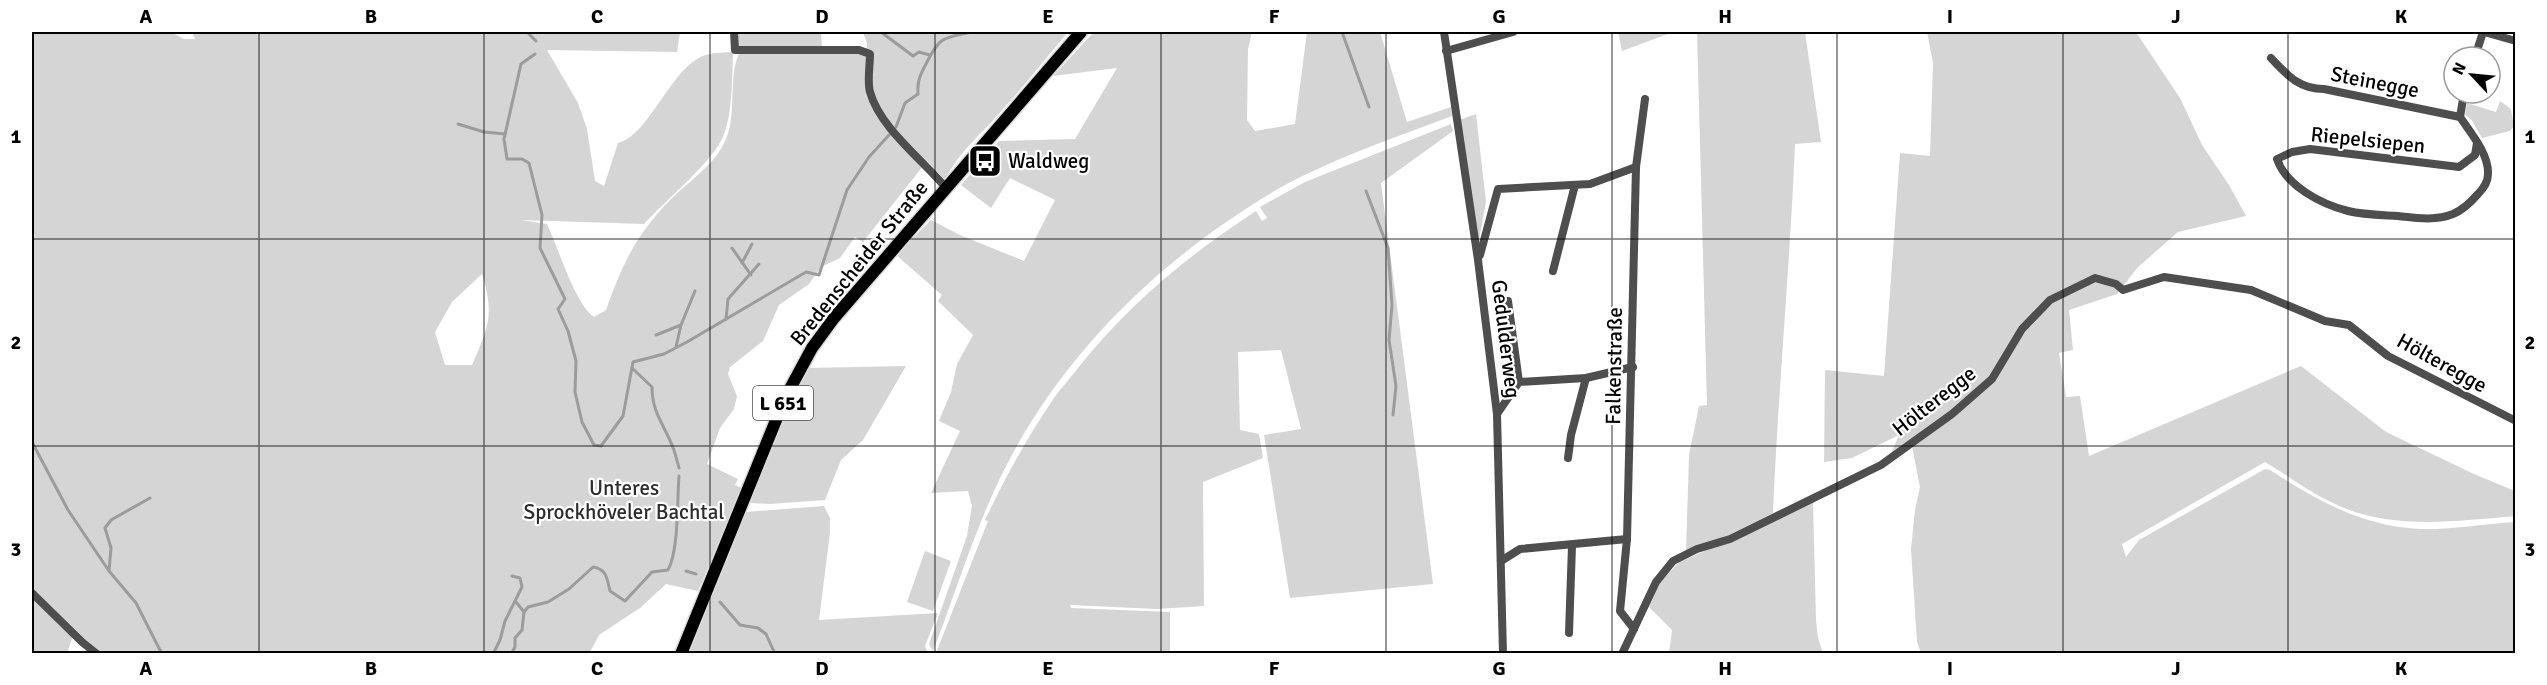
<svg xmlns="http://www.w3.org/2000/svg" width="2547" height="685" font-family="Signika,sans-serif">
<rect width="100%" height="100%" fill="#fff"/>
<!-- green -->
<g fill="#d5d5d5" fill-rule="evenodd">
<path d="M32,32H171L184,39H195L192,32H680L677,52L547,50L578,103L587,129L595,181L604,186L618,143C647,136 669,75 697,59C707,52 721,53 733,52C732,77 733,116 722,139C709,165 665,201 644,224L521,220L547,224C558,247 575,304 594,317L606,310C622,265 636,235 670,200C689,181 716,164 726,139C737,113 728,79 739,53L867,48V43L863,32H1068C1047,57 1026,84 1003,109C983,133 959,151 945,180L927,161L863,242L855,237L840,258L821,267L809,284L779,305L763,341L730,367L728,374L737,396L734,409L720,428L707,464L738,479L735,485L742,488L698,591L666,584L640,608L599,635L589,654L101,653L89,646L32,591ZM482,274C495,314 488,328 472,365H445L435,332L452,302Z"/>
<polygon points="735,32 821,32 822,48 736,47"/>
<path d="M1094,32H1252L1248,49L1247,120L1255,131L1295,124L1307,32H1380L1407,122L1451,107L1452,116C1404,134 1355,151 1309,173C1284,184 1261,199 1238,214C1140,279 1055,367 1002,474C974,531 956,592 933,651L929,644L967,536L972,506L968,491L931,493L960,431L939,421L951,392L957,364L973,335L938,301L942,295L896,255L931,220L960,235L1024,261L1055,200L1010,178L991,208L961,185L999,141L1075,139L1117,68L1053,76Z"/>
<polygon points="1618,32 1673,32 1622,51"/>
<path d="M1697,32H1805L1821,142L1795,144C1790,267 1778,390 1773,513L1729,535L1686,551L1689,455L1699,406L1707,405Z"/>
<path d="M1927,32H2136L2180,98L2202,145L2229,185L2246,216L2178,232L2137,268L2117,294L2069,310L2073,350L2059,353L2066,397L2080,396L2089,456L2301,366L2386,432L2474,474L2515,491L2516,516C2454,521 2390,531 2333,503C2309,492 2287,475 2265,462L2122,544L2126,557L2139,540L2265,469L2270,470C2316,500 2362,526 2419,529C2450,530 2484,524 2515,522V653H1921L1917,642L1911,549L1915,510L1920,487L1912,446L1891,454L1899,435L1852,458L1824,462L1825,370L1884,376L1900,153L1930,156L1933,63Z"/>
<polygon points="2500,101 2511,109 2514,126 2510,131 2482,138 2471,119 2465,115 2467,103 2496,112"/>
<polygon points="1476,114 1486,202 1478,245 1459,120"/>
<path d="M1451,124L1453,131L1381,183L1433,584L1290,598L1264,435L1301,429L1281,350L1238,352L1240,430L1259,434L1263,458L1203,482L1204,606L1157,609L1070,605L1071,608L1170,612V653H936L988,521L985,520C1004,480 1025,441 1050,404C1058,391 1069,380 1078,368C1131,302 1186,257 1256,211L1262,221L1267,218L1260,207L1305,182Z"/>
<polygon points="906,366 863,440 841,460 825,500 770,504 749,503 771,447 807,368"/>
<polygon points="1813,502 1816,620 1818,638 1823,653 1669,653 1672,630 1649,607 1660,583 1678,563"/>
<polygon points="824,506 830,518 830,533 819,620 938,613 925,646 928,653 689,653 745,512"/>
<polygon points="925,551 951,561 933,611 907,602"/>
<polygon points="32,596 73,636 67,653 32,653"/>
</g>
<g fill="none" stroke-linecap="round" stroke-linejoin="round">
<!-- stream -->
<g stroke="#9c9c9c" stroke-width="3">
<polyline points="527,32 536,41"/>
<polyline points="881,32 913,56 919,52 930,55"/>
<polyline points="1342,32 1369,107"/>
<polyline points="535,54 521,64 504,139 507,159 522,159 529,163 542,215 540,248 565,299 558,309 568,331 576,361 575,392 582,422 594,445 601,446 623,416 633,362 664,354 687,342 806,272 819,275 847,190 869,157 889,135"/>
<polyline points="458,124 484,132 505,134"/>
<path d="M896,127L905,103L918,94C917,80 921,73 927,62C941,35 943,39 971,32"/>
<polyline points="1366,191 1388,248 1392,305 1389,340 1396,386 1393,415"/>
<polyline points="732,248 751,275"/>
<polyline points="742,263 752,244"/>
<polyline points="726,319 728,299 759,264"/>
<polyline points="656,335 681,325"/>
<polyline points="676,347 681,325 695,291"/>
<path d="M632,368L652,387C652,412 663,423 672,445C675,452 677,460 679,468"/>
<polyline points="32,442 68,510 109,571"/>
<polyline points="150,498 111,520 105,528 111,548 109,571 136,603 162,654"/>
<polyline points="686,571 696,574"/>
<polyline points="516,602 524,612"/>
<polyline points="720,602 740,625 758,628 766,634 775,654"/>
<polyline points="493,654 500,640 505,621 522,587 520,578 512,576"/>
<path d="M511,654L515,647V638L522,630L524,612L528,607L548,602L569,589L593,567C607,569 607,579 610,591L625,601L652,572L668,570C679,550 677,500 679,476"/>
</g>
<defs>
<polyline id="primary" points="681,654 785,398 812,348 834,318 1081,32"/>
</defs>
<!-- primary casing -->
<use href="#primary" stroke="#dbdbdb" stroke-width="15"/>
<!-- street -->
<g stroke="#4e4e4e" stroke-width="8">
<path d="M734,32L735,50H859L870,54C870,66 867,81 870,92C880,128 923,160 946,188"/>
<polyline points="1444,32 1478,260 1497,414 1503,654"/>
<polyline points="2484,32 2516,41"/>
<polyline points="1446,51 1513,32"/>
<polyline points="2475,57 2483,32"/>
<path d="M2271,58C2287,75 2299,89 2324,89L2460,117L2464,93"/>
<path d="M2460,117C2470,132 2489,154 2488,174C2488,181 2483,189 2478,194C2471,202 2463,210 2453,214C2436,221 2416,218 2398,216C2382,215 2364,215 2348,211C2321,204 2286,186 2277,159L2292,152L2310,149L2459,167L2475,155L2477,143"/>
<polyline points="1480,255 1498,189 1590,184 1636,167"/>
<polyline points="1553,271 1575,185"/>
<polyline points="1508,301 1519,382"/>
<polyline points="1497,414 1519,382 1586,378 1633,367"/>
<polyline points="1568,458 1571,435 1586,378"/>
<polyline points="1501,561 1520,549 1627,539"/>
<polyline points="32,593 82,642 97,654"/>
<polyline points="1634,629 1620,611 1627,539 1636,167 1645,99"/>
<polyline points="1569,633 1572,546"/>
<polyline points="1622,654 1656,582 1673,561 1697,549 1730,539 1881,465 1952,414 1992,379 2022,329 2050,300 2095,278 2116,284 2123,290 2164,277 2251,290 2325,321 2349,325 2388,356 2516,421"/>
</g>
<!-- primary -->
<use href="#primary" stroke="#000" stroke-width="12"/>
</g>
<!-- grid -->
<path fill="none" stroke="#000" stroke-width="1.5" stroke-opacity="0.55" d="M259,32V654M484,32V654M710,32V654M935,32V654M1161,32V654M1386,32V654M1612,32V654M1837,32V654M2063,32V654M2288,32V654M32,239H2516M32,446H2516"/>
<!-- icons -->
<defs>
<symbol id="bus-square" viewBox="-11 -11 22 22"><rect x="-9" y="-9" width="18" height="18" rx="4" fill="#000" stroke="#fff"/><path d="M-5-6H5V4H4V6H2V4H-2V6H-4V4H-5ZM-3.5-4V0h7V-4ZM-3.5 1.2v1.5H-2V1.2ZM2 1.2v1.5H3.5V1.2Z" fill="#fff"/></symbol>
</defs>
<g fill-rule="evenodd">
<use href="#bus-square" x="966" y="142" width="38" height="38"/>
</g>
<g text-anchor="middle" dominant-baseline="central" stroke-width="4.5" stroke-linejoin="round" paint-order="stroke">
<!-- shield labels -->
<rect fill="#fff" stroke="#4c4c4c" stroke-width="1.5" x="753" y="386" width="60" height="34" rx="4.5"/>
<g font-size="20" font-weight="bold" fill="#000">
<text x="783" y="403">L 651</text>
</g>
<!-- street labels -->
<g font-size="21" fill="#000" stroke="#fff">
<text transform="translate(2375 82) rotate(11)">Steinegge</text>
<text transform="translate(2368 140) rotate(6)">Riepelsiepen</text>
<text transform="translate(859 263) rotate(-51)">Bredenscheider Straße</text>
<text transform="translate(1506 339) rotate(83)">Gedulderweg</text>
<text transform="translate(2442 363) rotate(29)">Hölteregge</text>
<text transform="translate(1614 366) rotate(-89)">Falkenstraße</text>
<text transform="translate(1934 401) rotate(-38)">Hölteregge</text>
</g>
<!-- poi labels -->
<g font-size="21" fill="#000" stroke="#fff" text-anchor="start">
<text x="1008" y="161">Waldweg</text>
</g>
<!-- park labels -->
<g font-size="21" fill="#2c2c2c" stroke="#fff">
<text x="624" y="488">Unteres<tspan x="624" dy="24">Sprockhöveler Bachtal</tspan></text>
</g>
</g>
<!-- border -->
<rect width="2547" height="685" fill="none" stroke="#ffffff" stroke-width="66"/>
<!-- north arrow -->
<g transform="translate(2472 75) rotate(296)"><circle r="28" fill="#ffffff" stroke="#999999" stroke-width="1.5"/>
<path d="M0-4.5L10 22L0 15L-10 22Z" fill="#000000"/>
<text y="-9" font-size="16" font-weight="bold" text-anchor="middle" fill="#000000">N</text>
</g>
<rect x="33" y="33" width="2481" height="619" fill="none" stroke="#000" stroke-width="2"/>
<g font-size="20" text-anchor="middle" font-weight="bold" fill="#000">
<text x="146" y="23">A</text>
<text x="371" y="23">B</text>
<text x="597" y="23">C</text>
<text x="822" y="23">D</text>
<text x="1048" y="23">E</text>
<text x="1274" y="23">F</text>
<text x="1499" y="23">G</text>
<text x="1725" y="23">H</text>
<text x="1950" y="23">I</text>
<text x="2176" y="23">J</text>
<text x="2401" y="23">K</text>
<text x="16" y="143">1</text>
<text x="2530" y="143">1</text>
<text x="16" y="349">2</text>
<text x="2530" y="349">2</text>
<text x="16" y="556">3</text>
<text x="2530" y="556">3</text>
<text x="146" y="675">A</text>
<text x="371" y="675">B</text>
<text x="597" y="675">C</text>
<text x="822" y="675">D</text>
<text x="1048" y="675">E</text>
<text x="1274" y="675">F</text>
<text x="1499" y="675">G</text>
<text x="1725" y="675">H</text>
<text x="1950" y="675">I</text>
<text x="2176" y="675">J</text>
<text x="2401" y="675">K</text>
</g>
</svg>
